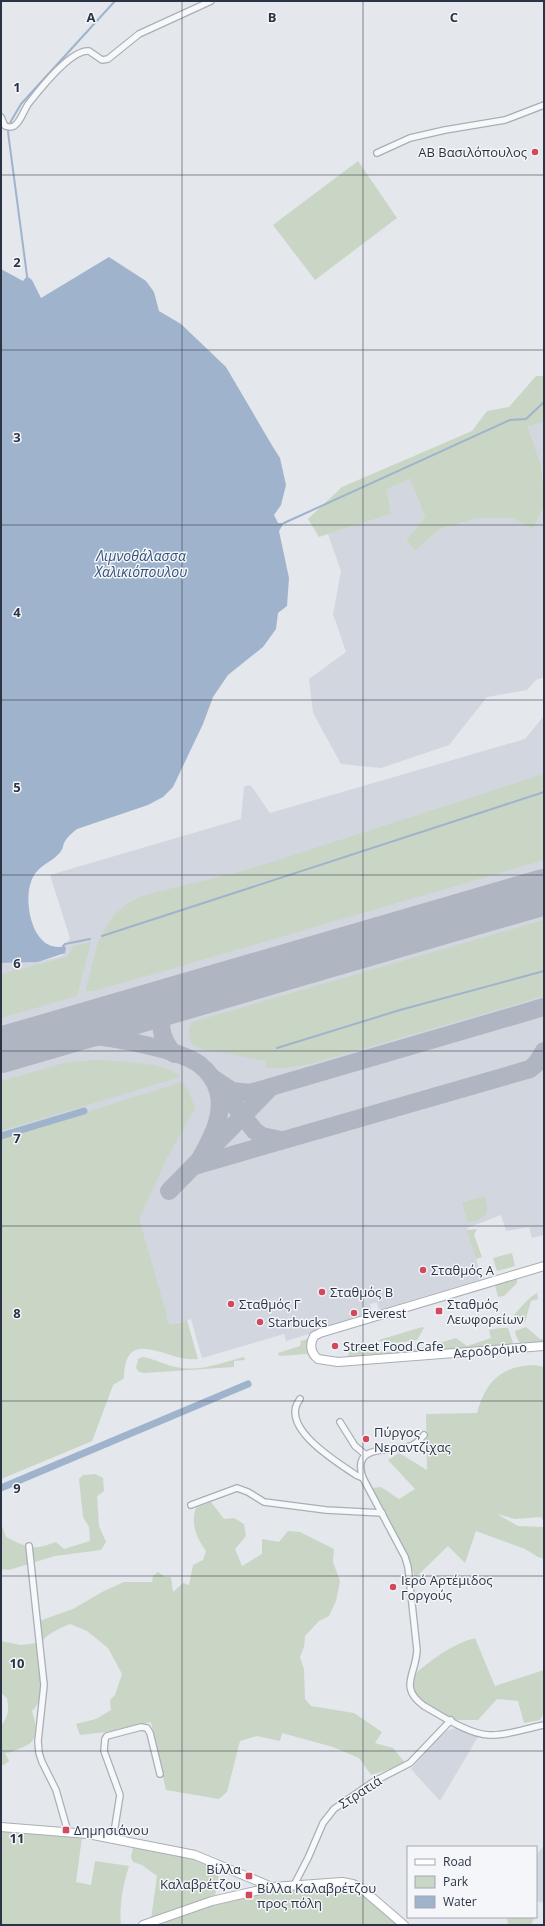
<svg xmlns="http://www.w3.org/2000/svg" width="545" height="1926" font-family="'Open Sans',sans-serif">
<rect width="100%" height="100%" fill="#e4e7ec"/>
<!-- built -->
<g fill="#d2d6de">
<polygon points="544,422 544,494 541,465 528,427"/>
<polygon points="410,479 425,517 406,540 415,551 440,529 478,518 512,518 533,529 544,506 544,677 536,680 527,690 487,697 449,745 381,768 341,764 313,713 309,679 346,652 333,614 341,571 328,534 391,514 387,489"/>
<polygon points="544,716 544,1235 532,1238 529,1227 506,1231 501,1215 467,1228 482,1279 379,1310 377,1302 370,1304 372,1315 286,1341 284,1334 202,1358 191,1319 174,1324 167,1321 124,1345 124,1378 113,1385 92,1441 1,1479 1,963 38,962 62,956 66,948 65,946 70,938 50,875 241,819 244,787 249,785 252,787 270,813 525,739"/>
<polygon points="458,1727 479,1735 440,1801 411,1769 438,1739 447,1731"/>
<polygon points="544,1846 544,1903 536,1901 536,1855"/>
</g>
<!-- green -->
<g fill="#c9d6c5">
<polygon points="358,161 397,218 315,280 273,225"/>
<polygon points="536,376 544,376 544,422 528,427 541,465 544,494 544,506 533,529 512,518 478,518 440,529 415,551 406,540 425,517 410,479 387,489 391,514 319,537 308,519 342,487 472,431 487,411 509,407"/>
<polygon points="544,774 544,860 157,973 93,991 86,991 86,989 97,945 104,930 114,915 125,905 141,896 247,870"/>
<path d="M544,920V996L321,1061C303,1065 283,1071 265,1067L266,1061L198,1048C187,1042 187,1033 192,1022Z"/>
<polygon points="91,942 77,996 1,1018 1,974 67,957 74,946"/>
<path d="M99,1060C119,1062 168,1062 180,1077L1,1131V1081L68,1062Z"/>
<path d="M182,1082L189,1092L195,1108L167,1158L139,1219L167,1316L166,1319C171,1327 179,1323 187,1320L198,1359C168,1363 125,1323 124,1378L113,1385L92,1441L1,1479V1139Z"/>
<path d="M484,1196C491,1215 486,1217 468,1223L462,1203Z"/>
<polygon points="477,1229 474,1235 482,1257 476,1259 467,1230"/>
<polygon points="512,1253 515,1266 497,1271 493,1258"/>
<polygon points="517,1278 517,1283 504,1296 498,1297 495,1285"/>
<path d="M544,1290L537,1293L538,1299L531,1301L525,1322L514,1325V1315C523,1305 531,1294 544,1290Z"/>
<polygon points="422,1327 424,1328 417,1340 395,1343 378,1341 382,1339"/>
<polygon points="526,1327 540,1339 544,1339 544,1344 521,1345 516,1336 515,1331"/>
<path d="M500,1328H508L514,1346L347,1358L354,1342C382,1362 426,1347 456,1338L467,1346L491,1338L489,1330Z"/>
<polygon points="310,1338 308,1348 314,1360 311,1360 307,1354 279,1356 278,1353 300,1346 301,1341"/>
<path d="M143,1357C156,1359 168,1367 182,1368C203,1371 223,1362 244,1357L245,1360L234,1361V1367L145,1373L139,1372L136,1368L138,1359Z"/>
<path d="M535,1365L544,1367V1522L541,1517L515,1519L497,1514L518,1526L544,1527V1559L538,1557L525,1549L476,1531L465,1563L448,1546L415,1578L408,1555L372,1488L381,1487L399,1499L415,1489L388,1460L399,1453L427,1470L426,1414L477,1413C486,1381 501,1366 535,1365Z"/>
<path d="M95,1474L103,1478L104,1491L97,1496L99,1526L106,1542L101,1550L55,1556L9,1570L1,1569V1523L6,1537C29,1548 32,1551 56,1542L64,1549L90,1541L89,1527L83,1517L79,1479L83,1475Z"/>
<path d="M211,1502L224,1519L234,1518L244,1524L246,1536L235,1549L242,1566L262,1554V1539L279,1542L288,1531L300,1532L334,1549L333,1562L340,1581L336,1601L329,1616L319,1621L305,1636L304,1647L300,1657L304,1669L305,1699L311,1706L354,1713L382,1732L375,1743L393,1748L406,1764L371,1775L359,1758L333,1747L282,1733L280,1741L257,1736L240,1741L227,1792L219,1799L166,1790L151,1722L106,1732L80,1735L76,1724L96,1719L111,1710L110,1700L115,1695L122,1674L108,1648L87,1631L70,1624C61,1628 47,1633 42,1642C31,1661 53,1691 32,1711C37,1729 41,1740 21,1748C15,1750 11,1753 5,1753L9,1761L4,1765H1V1725C9,1717 9,1709 7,1698L1,1693V1641L21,1645L37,1643L39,1621L73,1609L104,1591L124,1582H152L153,1576L158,1572L165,1577H171L173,1592L183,1583L189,1585L193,1565L203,1560L206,1551C197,1539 190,1523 196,1508Z"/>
<path d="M475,1638L495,1686L544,1670V1713L540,1720L524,1723L518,1701L497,1699L478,1720H451L413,1696L411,1677C430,1661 451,1644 475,1638Z"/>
<path d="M1,1830L82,1837L76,1882L91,1885L95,1861L129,1866C123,1886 119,1904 121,1925H1Z"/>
<polygon points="133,1848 191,1858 220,1869 215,1896 172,1910 151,1919 157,1876 142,1865 133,1862 131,1857"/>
<polygon points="346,1885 357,1890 398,1925 154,1925 202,1908 273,1890"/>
<polygon points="507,1917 535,1917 531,1925 508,1925"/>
</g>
<!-- water -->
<path fill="#9fb4cc" d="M109,257L146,281L154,292L159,311L181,324L226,367L273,447L280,458L286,485L281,505L274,515L278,523H284L279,531L289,578L287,606L278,613L276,629L263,647L228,675L213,697L203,724L173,787L163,797L148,805L77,829C72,833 67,837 64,843C63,845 63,849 61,851C53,863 37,864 31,882C23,903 33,955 65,946L66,948L65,953L38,962L1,963V269L23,281L27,276L32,280L41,298Z"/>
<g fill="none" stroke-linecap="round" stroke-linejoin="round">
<!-- stream -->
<g stroke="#9fb4cc" stroke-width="2">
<polyline points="27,276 8,132 11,121 21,104 115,1"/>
<polyline points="284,523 510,420 526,419 544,402"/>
<polyline points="102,936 544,792"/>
<polyline points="63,946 65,944 90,939"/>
<polyline points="277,1048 400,1010 544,971"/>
</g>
<!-- canal -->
<g stroke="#9fb4cc" stroke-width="7">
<polyline points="1,1136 84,1111"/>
<polyline points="1,1488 248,1384"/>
</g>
<!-- taxiway -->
<g stroke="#b0b6c1" stroke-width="18">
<path d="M18,1045C39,1041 60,1035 81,1035C108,1036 178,1049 199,1064C208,1071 215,1080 218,1091C225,1115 211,1139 200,1159"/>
<path d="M174,1054C161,1040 154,1017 173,1003C180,998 188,996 196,993"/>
<polyline points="214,1079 232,1091 250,1093 544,1007"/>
<polyline points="218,1085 255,1131 262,1136 281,1140"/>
<polyline points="194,1166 530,1069 536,1064 544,1051"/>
<polyline points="169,1191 271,1087"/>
</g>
<!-- runway -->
<polyline stroke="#b0b6c1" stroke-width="46" points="1,1050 544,892"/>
<defs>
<g id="minor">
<path d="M1,117L5,126C8,127 11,128 14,126C21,122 24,109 29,103C40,89 71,49 89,51L102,60L108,59L139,34L211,1"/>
<polyline points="377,153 410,138 445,130 505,120 544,105"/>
<path d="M300,1399C278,1427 337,1462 356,1475L363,1478"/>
<polyline points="340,1422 355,1446 366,1455"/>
<path d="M424,1435C420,1440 414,1446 407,1447C388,1452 351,1444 363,1478L405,1557L408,1567L417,1650C416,1675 398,1687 424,1706C442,1716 468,1734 489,1735C507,1736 527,1728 544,1725"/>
<polyline points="191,1505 237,1488 248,1492 264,1502 326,1510 382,1513"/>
<polyline points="29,1546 44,1685 38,1741 39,1753 42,1762 56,1790 68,1832"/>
<polyline points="113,1839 120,1795 104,1751 105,1739 107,1736 141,1727 147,1728 150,1733 160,1774"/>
<polyline points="294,1885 308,1858 323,1823 334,1809 373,1782 410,1763 451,1720"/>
</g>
<g id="secondary">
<path d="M544,1266L320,1333L314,1336C309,1345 311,1353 318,1359L338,1362L544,1346"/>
<polyline points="1,1827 88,1834 195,1855 272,1887"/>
<polyline points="143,1925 212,1901 273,1887 342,1882 353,1884 361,1888 404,1925"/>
</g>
</defs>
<!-- minor casing -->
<use href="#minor" stroke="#a9aeb7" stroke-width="8"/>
<!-- secondary casing -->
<use href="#secondary" stroke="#a9aeb7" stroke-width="10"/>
<!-- minor -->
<use href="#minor" stroke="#f7f8fa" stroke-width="5.5"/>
<!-- secondary -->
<use href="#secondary" stroke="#fff" stroke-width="8"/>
</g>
<!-- grid -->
<path fill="none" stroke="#2b3445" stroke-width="1" stroke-opacity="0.55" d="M182,1V1925M363,1V1925M1,175H544M1,350H544M1,525H544M1,700H544M1,875H544M1,1051H544M1,1226H544M1,1401H544M1,1576H544M1,1751H544"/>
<!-- markers -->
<g fill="#d1495b" stroke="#f4f6f9" stroke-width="1.5">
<circle cx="535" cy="152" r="4"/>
<circle cx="423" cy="1270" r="4"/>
<circle cx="322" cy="1292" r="4"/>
<circle cx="231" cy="1304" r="4"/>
<rect x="435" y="1307" width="8" height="8" rx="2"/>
<circle cx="354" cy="1313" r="4"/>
<circle cx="260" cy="1322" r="4"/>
<circle cx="335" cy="1346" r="4"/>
<circle cx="366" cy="1439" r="4"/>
<circle cx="393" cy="1587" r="4"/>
<rect x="62" y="1826" width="8" height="8" rx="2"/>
<rect x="245" y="1872" width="8" height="8" rx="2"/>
<rect x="245" y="1891" width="8" height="8" rx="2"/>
</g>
<g text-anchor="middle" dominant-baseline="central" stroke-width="3" stroke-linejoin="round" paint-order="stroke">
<!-- poi labels -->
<g font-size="13" fill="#2b3445" stroke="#f4f6f9" text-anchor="start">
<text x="527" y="152" text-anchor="end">ΑΒ Βασιλόπουλος</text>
<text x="431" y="1270">Σταθμός Α</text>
<text x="330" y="1292">Σταθμός B</text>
<text x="239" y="1304">Σταθμός Γ</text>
<text x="447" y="1304">Σταθμός<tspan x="447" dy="15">Λεωφορείων</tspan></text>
<text x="362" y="1313">Everest</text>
<text x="268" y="1322">Starbucks</text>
<text x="343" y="1346">Street Food Cafe</text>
<text x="374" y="1432">Πύργος<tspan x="374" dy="15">Νεραντζίχας</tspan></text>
<text x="401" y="1580">Ιερό Αρτέμιδος<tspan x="401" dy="15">Γοργούς</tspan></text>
<text x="74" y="1830">Δημησιάνου</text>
<text x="241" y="1869" text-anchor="end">Βίλλα<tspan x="241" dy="15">Καλαβρέτζου</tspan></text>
<text x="257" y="1888">Βίλλα Καλαβρέτζου<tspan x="257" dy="15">προς πόλη</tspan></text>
</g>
<!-- street labels -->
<g font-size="13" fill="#2b3445" stroke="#f4f6f9">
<text transform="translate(490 1350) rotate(-5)">Αεροδρόμιο</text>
<text transform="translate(360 1792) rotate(-33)">Στρατιά</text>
</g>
<!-- water labels -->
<g font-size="14" font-style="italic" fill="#34527a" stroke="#f4f6f9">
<text x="141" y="555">Λιμνοθάλασσα<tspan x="141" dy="16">Χαλικιόπουλου</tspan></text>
</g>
</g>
<g font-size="13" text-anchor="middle" font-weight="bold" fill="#2b3445" stroke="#f4f6f9" stroke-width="3" stroke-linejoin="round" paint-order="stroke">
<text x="91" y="22">A</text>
<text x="272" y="22">B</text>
<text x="454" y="22">C</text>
<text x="17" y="92">1</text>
<text x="17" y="267">2</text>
<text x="17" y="442">3</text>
<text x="17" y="617">4</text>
<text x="17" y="792">5</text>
<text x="17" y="968">6</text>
<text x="17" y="1143">7</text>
<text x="17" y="1318">8</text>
<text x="17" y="1493">9</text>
<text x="17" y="1668">10</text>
<text x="17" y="1843">11</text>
</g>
<!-- border -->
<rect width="545" height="1926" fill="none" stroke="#2b3445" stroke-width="4"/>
<!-- legend -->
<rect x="407" y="1846" width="130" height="72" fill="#f4f6f9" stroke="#a4a8b1"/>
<rect x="415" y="1859" width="20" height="6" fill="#ffffff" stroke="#a4a8b1"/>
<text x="443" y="1866" font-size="12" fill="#2b3445">Road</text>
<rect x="415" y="1876" width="20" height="12" fill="#c9d6c5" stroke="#a4a8b1"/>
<text x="443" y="1886" font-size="12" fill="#2b3445">Park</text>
<rect x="415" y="1896" width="20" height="12" fill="#9fb4cc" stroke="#a4a8b1"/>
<text x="443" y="1906" font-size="12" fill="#2b3445">Water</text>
</svg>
